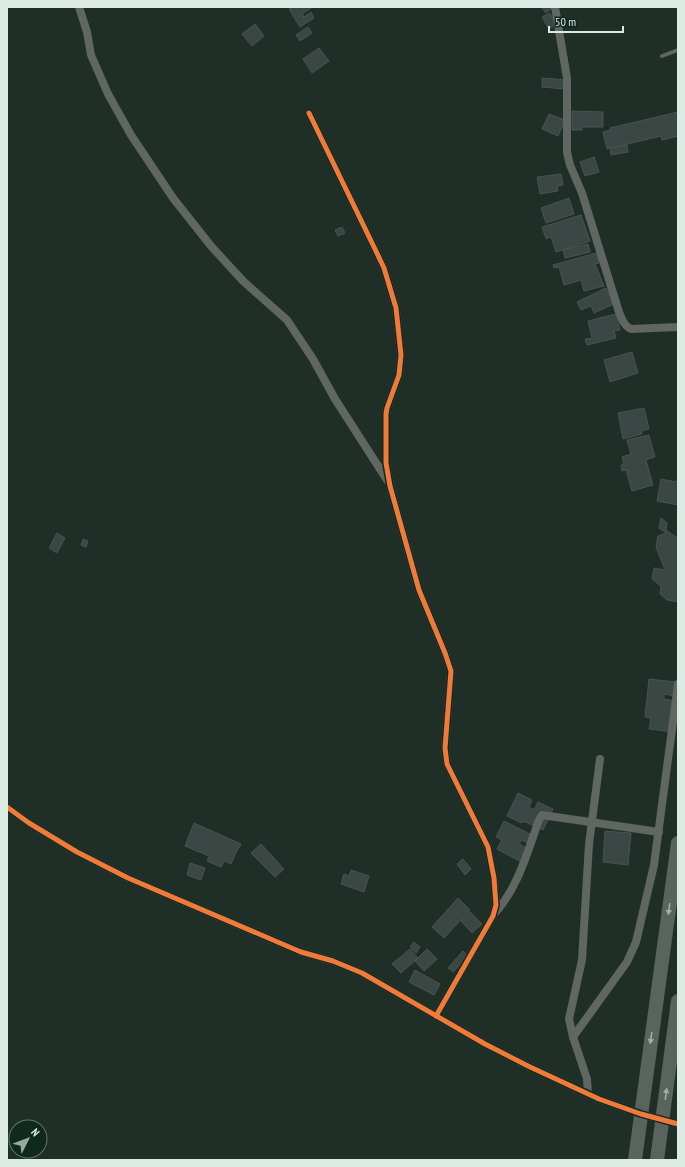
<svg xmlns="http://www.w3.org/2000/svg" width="685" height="1167" font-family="'PT Sans Narrow',sans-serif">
<rect width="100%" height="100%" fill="#1f2e27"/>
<!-- building -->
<g fill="#3a4744" stroke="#475450">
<polygon points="293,7 311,7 311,8 302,14 304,17 311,12 314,18 300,27 289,9"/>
<polygon points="541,7 553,7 546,13"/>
<polygon points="550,13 556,25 549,29 542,17"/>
<polygon points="255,24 264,36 252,46 242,34"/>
<polygon points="308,27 312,33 300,41 296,35"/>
<polygon points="319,48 329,61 312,73 303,59"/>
<polygon points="542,78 566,80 565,89 542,87"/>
<polygon points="572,111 603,112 603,127 582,127 582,130 572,130"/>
<polygon points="678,112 678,136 662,140 661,136 607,149 603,132 611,130 610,128"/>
<polygon points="549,114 565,120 558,136 542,129"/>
<polygon points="627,145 628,152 611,155 610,148"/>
<polygon points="594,157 599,172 585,176 580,162"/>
<polygon points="561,174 563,185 557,186 558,191 540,194 537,177"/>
<polygon points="569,198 574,214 546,223 541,208"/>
<polygon points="581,215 590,241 556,252 551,237 546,239 542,227"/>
<polygon points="342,227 345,233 338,236 335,230"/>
<polygon points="588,244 590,252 565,258 563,250"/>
<polygon points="596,253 599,263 595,264 604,286 584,291 581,280 564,285 559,267 554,268 553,265"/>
<polygon points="606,288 614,304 594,313 591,306 581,310 577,302"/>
<polygon points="616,314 620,330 614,331 616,338 587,345 585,339 592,338 588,321"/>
<polygon points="632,352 638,373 610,382 604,360"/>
<polygon points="644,408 649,429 641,431 642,434 623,439 618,413"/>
<polygon points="649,435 655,457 646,460 653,485 632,491 626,470 622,471 621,465 624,464 622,457 631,454 627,440"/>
<polygon points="678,474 678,505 657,501 661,479 677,482"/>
<polygon points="661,518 667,523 666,530 677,538 678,530 678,602 667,600 660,594 661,586 652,579 654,568 665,570 656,547 658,536 666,533 659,528"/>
<polygon points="57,533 65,538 57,553 49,548"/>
<polygon points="83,539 88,541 86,547 81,545"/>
<polygon points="649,679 676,682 675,696 664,694 664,699 677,701 674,732 649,729 651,718 645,717"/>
<polygon points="518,793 532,800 529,807 534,810 538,802 553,809 543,830 523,821 522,823 507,816"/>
<polygon points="504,821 534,836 530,844 522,840 519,844 530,850 523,863 497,849 502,840 496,837"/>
<polygon points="194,823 241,844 239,848 238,848 231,864 224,861 221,867 207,861 209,856 185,846"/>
<polygon points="605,831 631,833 628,865 603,862"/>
<polygon points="261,844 284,869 275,877 251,853"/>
<polygon points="463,859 471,869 465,875 457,864"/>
<polygon points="190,863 205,868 201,880 187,875"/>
<polygon points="351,870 369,876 364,892 341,884 344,874 349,876"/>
<polygon points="458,898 470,910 444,938 432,927"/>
<polygon points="470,912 482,924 472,933 461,921"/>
<polygon points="414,942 420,947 416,953 410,947"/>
<polygon points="410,949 418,958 401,973 392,964"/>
<polygon points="427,949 437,959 424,971 415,961"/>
<polygon points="463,951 468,956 453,972 448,968"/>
<polygon points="415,970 440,984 434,995 409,982"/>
</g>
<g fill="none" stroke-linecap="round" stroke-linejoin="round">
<!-- lane -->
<polyline stroke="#606662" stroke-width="4" points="662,56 678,50"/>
<!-- street -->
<g stroke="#606662" stroke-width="8">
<polyline points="79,7 87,32 91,55 108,94 131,135 173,198 211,246 243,281 287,320 313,359 335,399 387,480"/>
<path d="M555,7L567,78V152L570,165L582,193L619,312C622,319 624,326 631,329L678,327"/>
<polyline points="309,113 374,247 384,268 396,308 401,355 399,375 387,408 386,414 386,463 390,486 419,590 445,653 451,671 445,748 447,764 488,847 494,878 496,905 493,916 436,1016"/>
<polyline points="7,807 29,823 77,852 128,878 301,952 333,961 362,973 485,1044 528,1066 599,1099 641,1114 678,1124"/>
<path d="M494,914C518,888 527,853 539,820L542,815L659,832"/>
<polyline points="573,1037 627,962 636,942 654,865 678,684"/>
<polyline points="588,1094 587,1079 573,1037 569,1019 582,960 589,844 600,759"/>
</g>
<!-- highway -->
<g stroke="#5a645e" stroke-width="14">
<polyline points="635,1160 678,843"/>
<polyline points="657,1160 678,1001"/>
</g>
<defs>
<g id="cycleway">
<polyline points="309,113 374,247 384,268 396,308 401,355 399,375 387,408 386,414 386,463 390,486 419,590 445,653 451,671 445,748 447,764 488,847 494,878 496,905 493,916 436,1016"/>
<polyline points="7,807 29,823 77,852 128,878 301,952 333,961 362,973 485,1044 528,1066 599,1099 641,1114 678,1124"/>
</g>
</defs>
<!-- cycleway casing -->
<use href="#cycleway" stroke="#0f291f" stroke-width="8"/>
<!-- cycleway -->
<use href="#cycleway" stroke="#f17a3a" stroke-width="5"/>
</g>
<!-- one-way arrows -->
<defs><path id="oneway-solid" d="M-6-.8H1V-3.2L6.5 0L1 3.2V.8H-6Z"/></defs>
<g fill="#a1aea7">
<use href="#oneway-solid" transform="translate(669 909) rotate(98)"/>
<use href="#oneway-solid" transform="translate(651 1038) rotate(98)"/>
<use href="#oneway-solid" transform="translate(666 1094) rotate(-83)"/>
</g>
<!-- border -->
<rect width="685" height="1167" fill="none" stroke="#dbebe3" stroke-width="16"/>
<!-- north arrow -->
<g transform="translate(28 1139) rotate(48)"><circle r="19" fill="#0f291f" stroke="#61776d"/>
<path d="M0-3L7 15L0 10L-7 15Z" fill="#99a9a1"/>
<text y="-6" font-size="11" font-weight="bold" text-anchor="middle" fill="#dbebe3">N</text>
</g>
<!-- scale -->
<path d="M549 26v6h74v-6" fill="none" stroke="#dbebe3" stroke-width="2"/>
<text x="555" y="26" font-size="12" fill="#dbebe3" stroke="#0f291f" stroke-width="3" paint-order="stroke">50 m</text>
</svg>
